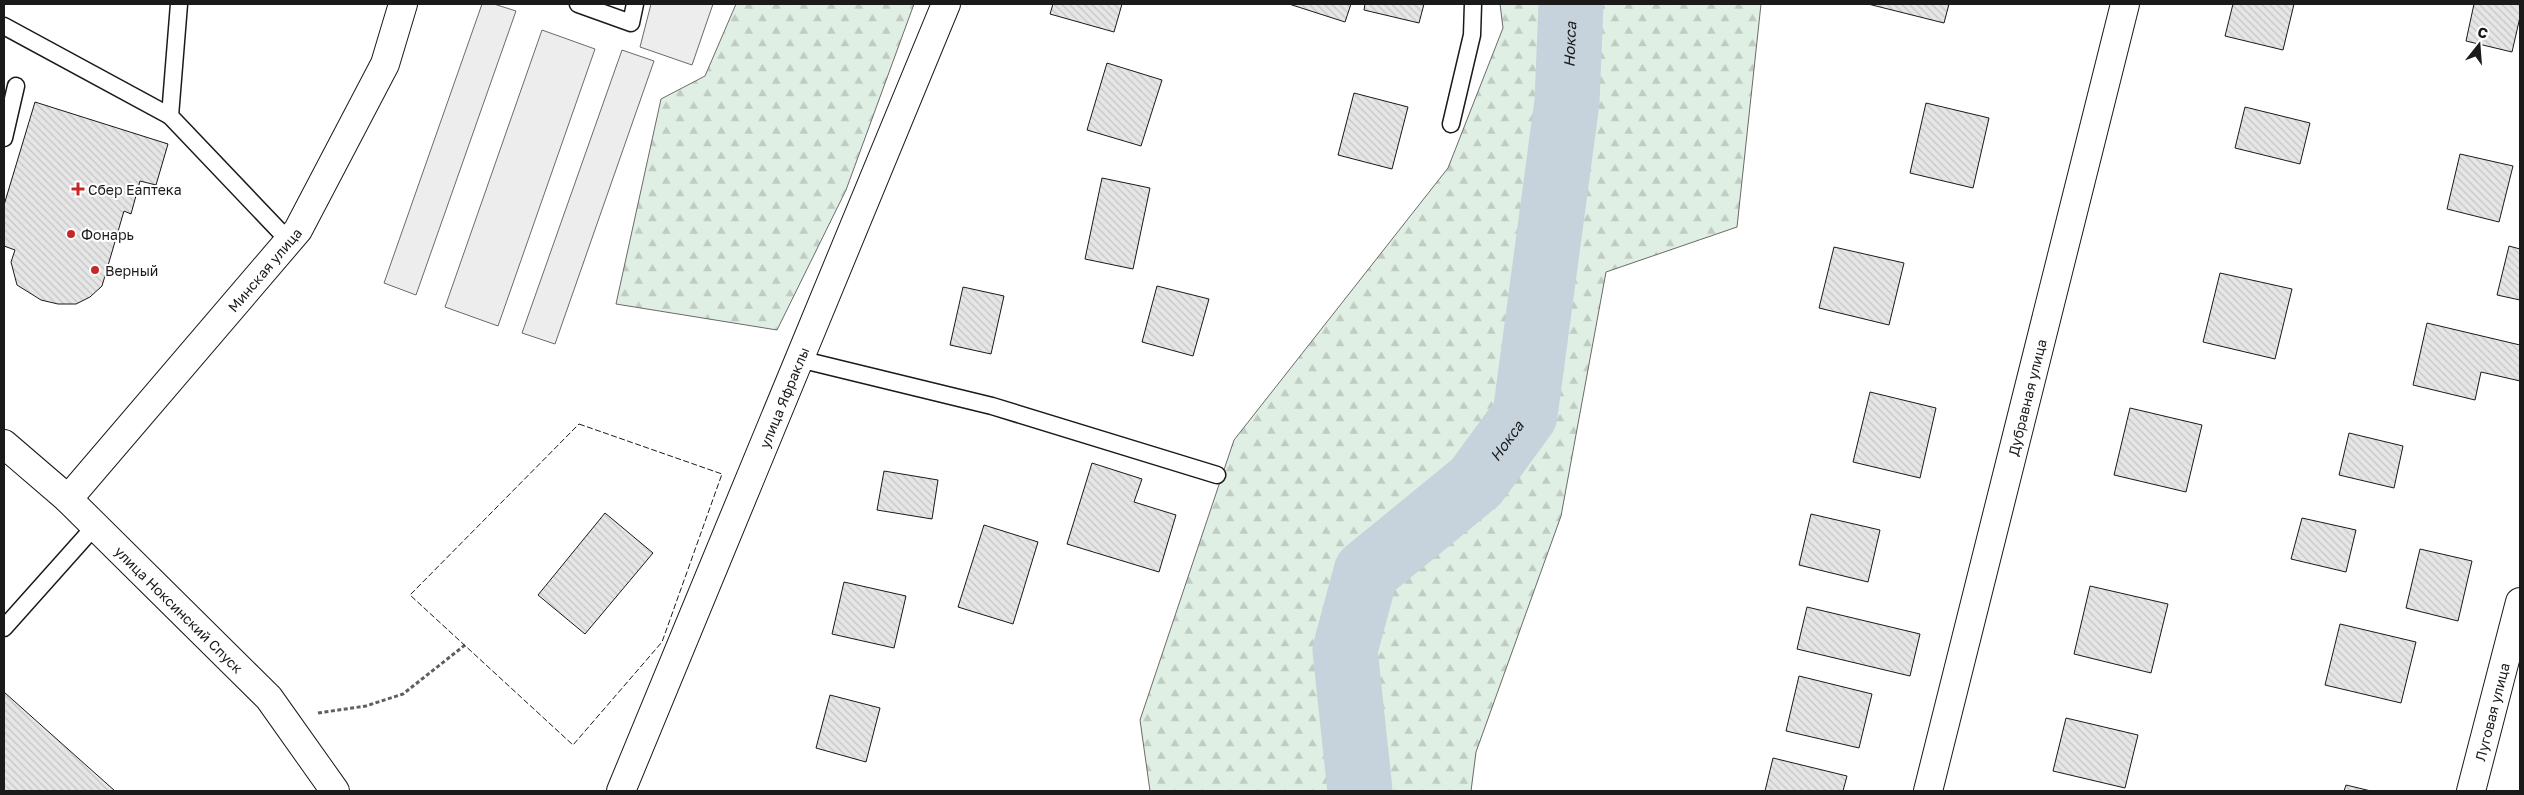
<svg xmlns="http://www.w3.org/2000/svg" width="2524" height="795" font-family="'Golos Text',sans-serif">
<defs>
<pattern id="forest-firs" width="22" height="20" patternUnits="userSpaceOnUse" patternTransform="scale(1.25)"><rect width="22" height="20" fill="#e0efe3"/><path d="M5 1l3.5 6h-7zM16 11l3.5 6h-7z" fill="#c0ccc2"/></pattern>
<pattern id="building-back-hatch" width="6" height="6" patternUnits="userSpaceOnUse" patternTransform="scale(1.25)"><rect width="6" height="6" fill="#e6e6e6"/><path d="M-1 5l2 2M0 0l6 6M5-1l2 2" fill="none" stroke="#c5c5c5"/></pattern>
</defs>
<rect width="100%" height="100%" fill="#fff"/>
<!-- forest -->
<g fill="url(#forest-firs)" stroke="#6a6a6a">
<polygon points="736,4 914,4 846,190 777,330 616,304 661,99 705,76"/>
<polygon points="1500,4 1761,4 1737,227 1606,272 1561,516 1476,752 1471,791 1150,791 1140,720 1234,440 1448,168 1503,28"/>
</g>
<!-- parking -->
<g fill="#ededed" stroke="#6a6a6a">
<polygon points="482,4 494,4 516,11 416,295 384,283"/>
<polygon points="651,4 713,4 692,65 640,47"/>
<polygon points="542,30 595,49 498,326 445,307"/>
<polygon points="622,50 654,61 555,344 522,333"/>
</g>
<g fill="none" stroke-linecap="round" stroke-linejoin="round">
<!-- river -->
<path stroke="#c6d2dc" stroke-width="65" id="s1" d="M1360,791L1345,650L1366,572L1476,482L1525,415L1567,102L1571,4"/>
</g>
<!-- building -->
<g fill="url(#building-back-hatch)" stroke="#1a1a1a">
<polygon points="1053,4 1122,4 1114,32 1050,14"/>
<polygon points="1289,4 1351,4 1345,22"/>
<polygon points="1365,4 1424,4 1419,23 1364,10"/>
<polygon points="1868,4 1949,4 1944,23"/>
<polygon points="2233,4 2294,4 2283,50 2225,36"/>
<polygon points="2474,4 2520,4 2520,17 2512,52 2466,41"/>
<polygon points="1107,63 1162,80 1141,146 1087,130"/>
<polygon points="1354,93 1408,107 1392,169 1338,155"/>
<polygon points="35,102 168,144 156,185 140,181 131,214 124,211 102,286 90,297 76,304 58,304 41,300 17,285 11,262 15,250 4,246 4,205"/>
<polygon points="1926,103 1989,118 1973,188 1910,173"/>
<polygon points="2245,107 2310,123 2300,164 2235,148"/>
<polygon points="2460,154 2513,166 2499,222 2447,209"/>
<polygon points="1102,178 1150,188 1133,269 1085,259"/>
<polygon points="2509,246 2520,249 2520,300 2497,295"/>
<polygon points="1834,247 1904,263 1889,325 1819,308"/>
<polygon points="2220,273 2292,289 2275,359 2203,342"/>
<polygon points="1157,286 1209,299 1193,356 1142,342"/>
<polygon points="963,287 1004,296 991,354 950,345"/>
<polygon points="2427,323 2520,345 2520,381 2481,372 2475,400 2413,385"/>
<polygon points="1870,392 1936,408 1920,478 1853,462"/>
<polygon points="2130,408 2202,425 2186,492 2114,475"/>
<polygon points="2349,433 2403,446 2394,488 2339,475"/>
<polygon points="1092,463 1142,479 1134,502 1176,515 1159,572 1067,544"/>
<polygon points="884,471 938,480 932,519 877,510"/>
<polygon points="605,513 653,553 585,634 538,595"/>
<polygon points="1811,514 1880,530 1868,582 1799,565"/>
<polygon points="2302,518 2356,530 2346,572 2291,559"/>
<polygon points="984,525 1038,542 1013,624 958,607"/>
<polygon points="2420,549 2472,561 2458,621 2406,608"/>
<polygon points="844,582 906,596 894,648 832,634"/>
<polygon points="2090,586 2168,604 2151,673 2074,654"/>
<polygon points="1807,607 1920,634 1910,676 1797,649"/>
<polygon points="2340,624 2416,642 2401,703 2325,685"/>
<polygon points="1799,676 1872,694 1859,748 1786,731"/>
<polygon points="4,692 115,791 4,791"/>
<polygon points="830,695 880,708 866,762 816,748"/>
<polygon points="2066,718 2138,735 2125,788 2053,771"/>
<polygon points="1773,758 1847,776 1843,791 1765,791"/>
<polygon points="2346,785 2371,791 2344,791"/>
</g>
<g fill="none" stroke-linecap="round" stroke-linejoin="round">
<defs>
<g id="service">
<polyline points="179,4 170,116 289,241"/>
<polyline points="578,4 631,23 635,4"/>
<polyline points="4,26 170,116"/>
<polyline points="1451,124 1472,35 1473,4"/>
<polyline points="4,138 16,86"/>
<polyline points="799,359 992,406 1217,475"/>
<polyline points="4,628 95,526"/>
</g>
<g id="minor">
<path id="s2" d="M68,499L298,230L385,64L403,4"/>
<path id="s3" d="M621,791L946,4"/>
<path id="s4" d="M1928,791L2125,4"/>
<path id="s5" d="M2471,791L2520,602"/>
</g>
<g id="tertiary">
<path id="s6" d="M4,444L68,499L269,698L335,791"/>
</g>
</defs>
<!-- service casing -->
<use href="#service" stroke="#1a1a1a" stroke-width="19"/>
<!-- minor casing -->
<use href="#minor" stroke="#1a1a1a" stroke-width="30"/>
<!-- tertiary casing -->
<use href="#tertiary" stroke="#1a1a1a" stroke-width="30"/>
<!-- path -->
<polyline stroke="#5f5f5f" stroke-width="3" stroke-dasharray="4 2.5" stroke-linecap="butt" points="318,713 366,706 403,694 465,645"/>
<!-- service -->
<use href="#service" stroke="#fff" stroke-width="16"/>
<!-- minor -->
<use href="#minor" stroke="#fff" stroke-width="28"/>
<!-- tertiary -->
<use href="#tertiary" stroke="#fff" stroke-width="28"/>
<!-- fence -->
<polygon stroke="#1a1a1a" stroke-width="1" stroke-dasharray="6 2.5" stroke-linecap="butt" points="579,424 722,474 662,642 573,745 410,595"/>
</g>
<!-- markers -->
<g fill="#c62828" stroke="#fff" stroke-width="2">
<path d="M75.5 181.5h5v5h5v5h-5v5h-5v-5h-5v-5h5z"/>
<circle cx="71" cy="234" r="5"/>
<circle cx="95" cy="270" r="5"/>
</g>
<g text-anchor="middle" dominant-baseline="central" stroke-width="4" stroke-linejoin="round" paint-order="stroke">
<!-- poi labels -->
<g font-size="14" fill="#1a1a1a" stroke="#fff" text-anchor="start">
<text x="88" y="189">Сбер Еаптека</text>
<text x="81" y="234">Фонарь</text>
<text x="105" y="270">Верный</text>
</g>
<!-- street labels -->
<g font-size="14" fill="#1a1a1a" stroke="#fff">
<text stroke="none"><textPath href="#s2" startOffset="302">Минская улица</textPath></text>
<text stroke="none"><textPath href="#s3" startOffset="426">улица Яфраклы</textPath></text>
<text stroke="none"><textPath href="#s4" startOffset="406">Дубравная улица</textPath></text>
<text stroke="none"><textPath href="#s6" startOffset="241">улица Ноксинский Спуск</textPath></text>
<text stroke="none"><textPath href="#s5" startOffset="82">Луговая улица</textPath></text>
</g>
<!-- water labels -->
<g font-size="15" font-style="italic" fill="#1a1a1a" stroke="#fff">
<text stroke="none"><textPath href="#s1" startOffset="821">Нокса</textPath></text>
<text stroke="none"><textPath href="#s1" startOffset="416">Нокса</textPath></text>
</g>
</g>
<!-- border -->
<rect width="2524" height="795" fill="none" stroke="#1a1a1a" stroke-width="10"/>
<!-- north arrow -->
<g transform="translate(2479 45) rotate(17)" stroke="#ffffff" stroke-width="4" paint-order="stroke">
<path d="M0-4L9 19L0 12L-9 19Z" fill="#1a1a1a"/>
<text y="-8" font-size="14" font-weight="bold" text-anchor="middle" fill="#1a1a1a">С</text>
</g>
</svg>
